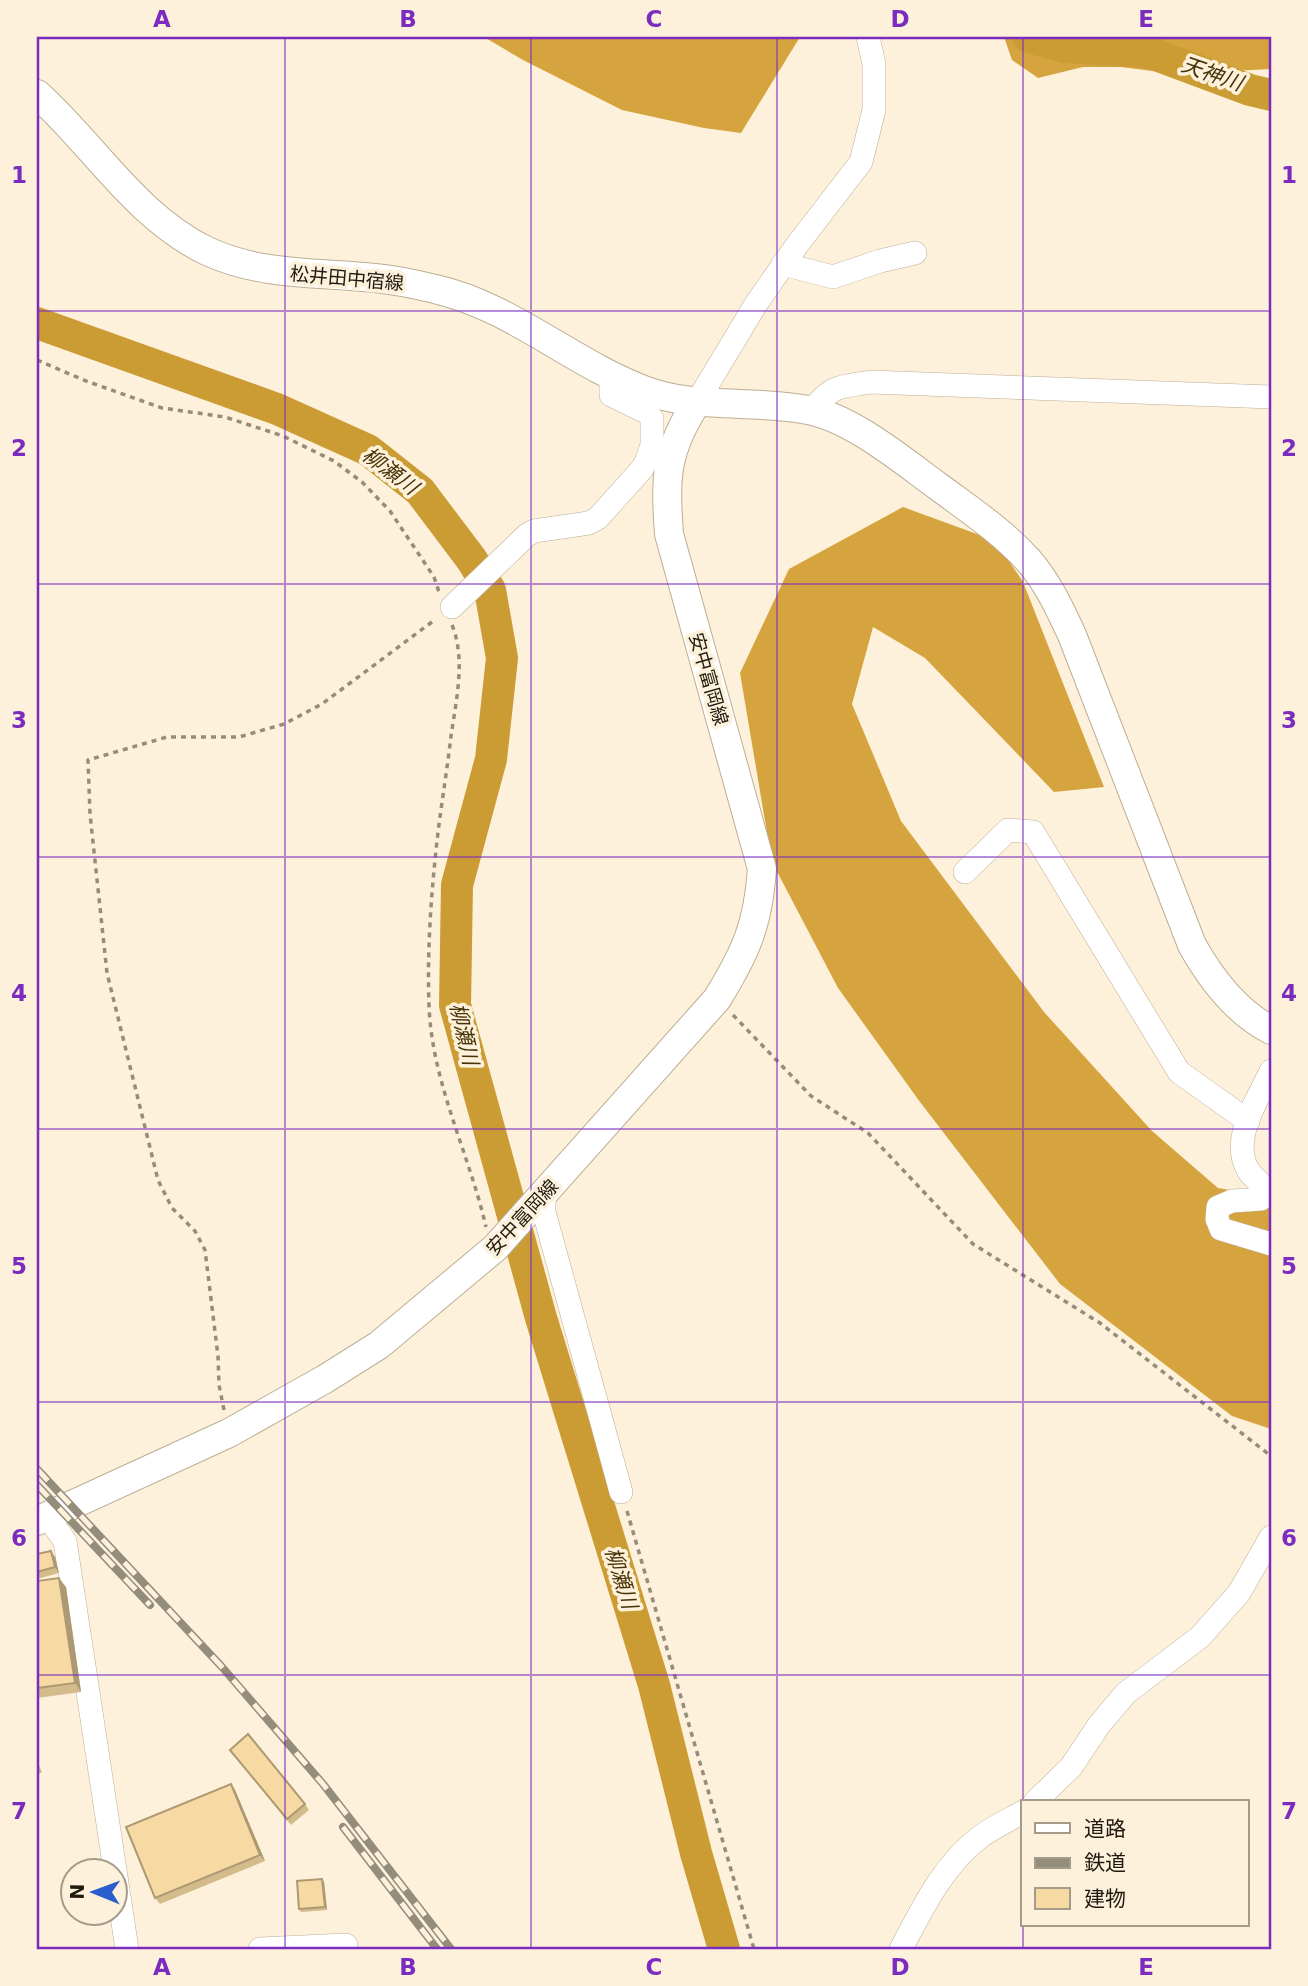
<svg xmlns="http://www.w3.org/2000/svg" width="1308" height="1986" font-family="'DejaVu Sans','Noto Sans JP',sans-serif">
<rect width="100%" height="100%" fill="#fdf1db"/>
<!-- forest -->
<g fill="#d5a43e">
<polygon points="484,37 800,37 741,133 704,128 622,110 523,60"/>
<polygon points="1004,37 1271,37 1271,69 1176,74 1121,67 1083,67 1038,78 1012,60"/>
<polygon points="903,507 996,541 1023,582 1104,787 1054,792 925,658 873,627 852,704 901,821 1044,1012 1152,1131 1218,1188 1271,1197 1271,1429 1232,1416 1060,1284 920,1102 838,988 772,862 740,673 789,569"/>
</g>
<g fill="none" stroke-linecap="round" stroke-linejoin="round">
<!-- river -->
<g stroke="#cb9c34" stroke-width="32">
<polyline points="1029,37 1065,47 1148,52 1250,90 1271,95"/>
<polyline points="37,323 277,409 368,450 420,491 472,560 490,590 502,658 491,759 457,885 455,1005 541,1318 654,1685 696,1853 724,1949"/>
</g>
<defs>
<g id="minor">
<polyline points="783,264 833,277 880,261 915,253"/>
<polyline points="697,402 756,304 797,245 861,162 874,110 874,64 868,37"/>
<path d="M812,410C833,384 840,387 871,382L1271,397"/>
<polyline points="452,607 527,535 534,531 589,523 598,518 642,469 647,460 652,445 652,419 648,413 611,395 611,374"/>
<polyline points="965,872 1008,830 1033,832 1179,1072 1248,1121"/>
<path d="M1271,1071C1258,1100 1230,1138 1248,1170C1251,1175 1258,1181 1263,1186L1261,1199L1232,1201L1218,1207L1217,1219L1221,1229L1271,1244"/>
<polyline points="544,1195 544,1212 621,1492"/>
<polyline points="47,1516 65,1541 127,1949"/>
<polyline points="1035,1802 1071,1767 1099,1725 1126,1693 1200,1637 1239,1593 1271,1537"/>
<polyline points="260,1949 346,1945"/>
<path d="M901,1949C922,1909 943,1865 980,1837C993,1827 1009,1820 1023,1812"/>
</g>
<g id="major">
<path d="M37,94C94,145 136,217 207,251C261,276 317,272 375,278C395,280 415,284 435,289C511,306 572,363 644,390C696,410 754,399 808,410C852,418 903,461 939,487C970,510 1003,532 1029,561C1048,583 1060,609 1072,635L1192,945C1211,979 1236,1012 1271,1030"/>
<path d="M37,1521L229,1433L325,1379L379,1345L495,1248L717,999C746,952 758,925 762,869L669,534C665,478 665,451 697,402"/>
</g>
</defs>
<!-- minor casing -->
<use href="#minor" stroke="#bcae94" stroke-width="24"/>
<!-- major casing -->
<use href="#major" stroke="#bcae94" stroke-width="30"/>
<!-- path -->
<g stroke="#958c7b" stroke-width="3.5" stroke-dasharray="5 5" stroke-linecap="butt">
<polyline points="37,360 86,381 162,408 225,417 283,436 334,461 362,482 390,511 434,577 439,592"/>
<path d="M452,625C466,659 456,701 451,736C447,771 441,806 437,841C431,896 427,951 429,1006C432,1083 469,1153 486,1227"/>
<polyline points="733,1015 811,1096 868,1133 973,1244 1100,1323 1271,1456"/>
<polyline points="224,1410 219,1385 218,1356 205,1250 195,1231 172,1208 158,1180 107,973 90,814 88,760 167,737 239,737 284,724 322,704 436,619"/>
<polyline points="627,1511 754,1949"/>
</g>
<!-- minor -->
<use href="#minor" stroke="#fff" stroke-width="23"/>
<!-- major -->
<use href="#major" stroke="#fff" stroke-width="28"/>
<defs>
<g id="rail">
<polyline points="37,1469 222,1667 323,1784 451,1949"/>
<polyline points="37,1485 150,1605"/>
<polyline points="343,1827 437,1949"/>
</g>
</defs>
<!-- rail casing -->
<use href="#rail" stroke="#958d7c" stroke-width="8"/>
<!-- rail -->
<use href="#rail" stroke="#fdf1db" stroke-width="5" stroke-dasharray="16" stroke-linecap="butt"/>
</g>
<!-- wall -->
<g fill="#d4bb8c">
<polygon points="37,1554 55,1557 59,1573 37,1579"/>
<polygon points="37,1581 66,1587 81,1692 37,1698"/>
<polygon points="230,1750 305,1804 309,1810 291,1825"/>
<polygon points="37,1761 42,1772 37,1775"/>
<polygon points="231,1784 235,1790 265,1861 160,1904 155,1898"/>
<polygon points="324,1882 327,1910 301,1912 299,1909"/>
</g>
<!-- shaded-wall -->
<g fill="#ad9972">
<polygon points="51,1551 55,1557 59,1573 55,1567"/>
<polygon points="59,1578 66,1587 81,1692 75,1683"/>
<polygon points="231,1784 235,1790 265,1861 260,1855"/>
<polygon points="322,1879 324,1882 327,1910 325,1907"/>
</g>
<!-- building -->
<g fill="#f7daa3" stroke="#ad9972" stroke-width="2">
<polygon points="51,1551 55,1567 37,1572 37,1554"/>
<polygon points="59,1578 75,1683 37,1688 37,1581"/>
<polygon points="248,1734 305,1804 287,1819 230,1750"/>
<polygon points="231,1784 260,1855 155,1898 126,1827"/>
<polygon points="322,1879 325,1907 299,1909 297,1881"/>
</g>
<!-- grid -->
<path fill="none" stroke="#7b2cbf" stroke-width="2" stroke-opacity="0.55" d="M285,37V1949M531,37V1949M777,37V1949M1023,37V1802M37,311H1271M37,584H1271M37,857H1271M37,1129H1271M37,1402H1271M37,1675H1271M1023,1925V1949"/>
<g text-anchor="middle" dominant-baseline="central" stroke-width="7" stroke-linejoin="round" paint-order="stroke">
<!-- street labels -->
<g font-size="19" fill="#1f1a10" stroke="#fdf1db">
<text transform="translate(347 278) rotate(5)">松井田中宿線</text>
<text transform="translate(709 679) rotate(74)">安中富岡線</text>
<text transform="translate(522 1217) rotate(-47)">安中富岡線</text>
</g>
<!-- water labels -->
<g font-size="21" font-style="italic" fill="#473307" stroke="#fdf1db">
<text transform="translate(1212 74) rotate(19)">天神川</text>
<text transform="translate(390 471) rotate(37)">柳瀬川</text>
<text transform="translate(464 1034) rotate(77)">柳瀬川</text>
<text transform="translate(621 1578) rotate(73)">柳瀬川</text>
</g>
</g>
<!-- border -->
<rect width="1308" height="1986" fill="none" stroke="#fdf1db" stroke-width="77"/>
<!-- legend -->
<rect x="1021" y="1800" width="228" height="126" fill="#fdf1db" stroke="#a49b8a" stroke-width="2"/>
<rect x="1035" y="1823" width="35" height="10" fill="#ffffff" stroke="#a49b8a" stroke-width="2"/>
<text x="1084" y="1836" font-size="21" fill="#1f1a10">道路</text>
<rect x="1035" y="1858" width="35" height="10" fill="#958d7c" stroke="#a49b8a" stroke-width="2"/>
<text x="1084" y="1870" font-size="21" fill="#1f1a10">鉄道</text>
<rect x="1035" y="1888" width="35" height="21" fill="#f7daa3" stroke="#a49b8a" stroke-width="2"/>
<text x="1084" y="1906" font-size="21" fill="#1f1a10">建物</text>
<!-- north arrow -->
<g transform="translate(94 1892) rotate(271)"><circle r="33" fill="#fdf1db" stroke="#a49b8a" stroke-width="2"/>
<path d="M0-5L12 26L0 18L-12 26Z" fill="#2a5ecc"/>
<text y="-10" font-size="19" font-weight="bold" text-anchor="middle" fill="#1f1a10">N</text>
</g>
<rect x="38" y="38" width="1232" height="1910" fill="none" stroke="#7b2cbf" stroke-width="2.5"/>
<g font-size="23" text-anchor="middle" font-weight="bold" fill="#7b2cbf">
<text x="162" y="27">A</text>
<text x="408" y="27">B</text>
<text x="654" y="27">C</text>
<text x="900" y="27">D</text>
<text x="1146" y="27">E</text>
<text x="19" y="183">1</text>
<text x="1289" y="183">1</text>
<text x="19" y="456">2</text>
<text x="1289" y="456">2</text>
<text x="19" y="728">3</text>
<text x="1289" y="728">3</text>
<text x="19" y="1001">4</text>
<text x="1289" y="1001">4</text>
<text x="19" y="1274">5</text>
<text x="1289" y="1274">5</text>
<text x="19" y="1546">6</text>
<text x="1289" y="1546">6</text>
<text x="19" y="1819">7</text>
<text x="1289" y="1819">7</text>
<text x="162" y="1975">A</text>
<text x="408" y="1975">B</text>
<text x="654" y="1975">C</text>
<text x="900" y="1975">D</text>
<text x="1146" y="1975">E</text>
</g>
</svg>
